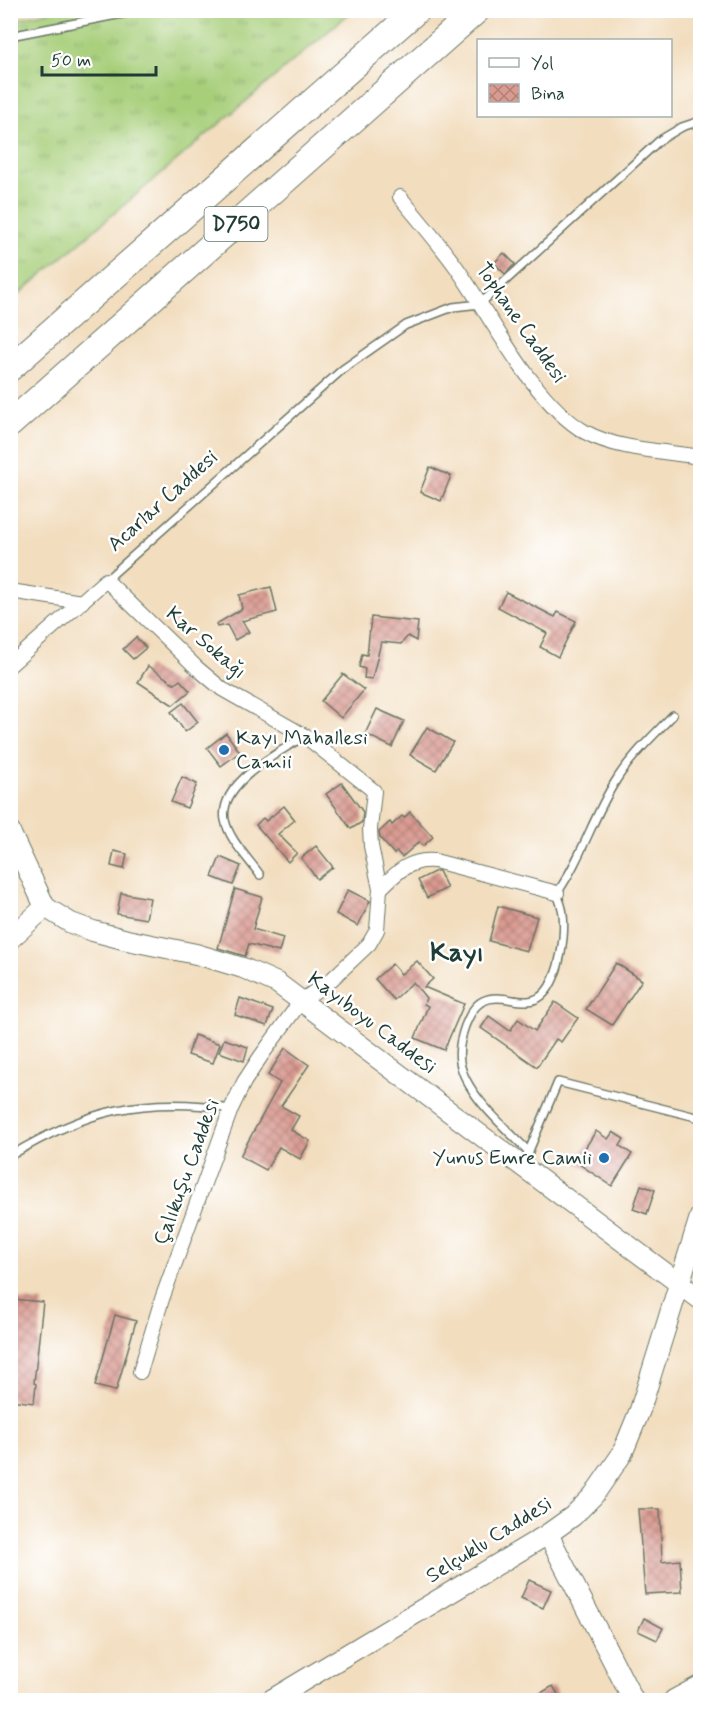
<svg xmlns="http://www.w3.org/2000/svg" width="711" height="1711" font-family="Mynerve,sans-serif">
<defs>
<pattern id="grass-tufts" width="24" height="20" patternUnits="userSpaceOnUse" patternTransform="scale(1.5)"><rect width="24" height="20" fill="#a7cf7a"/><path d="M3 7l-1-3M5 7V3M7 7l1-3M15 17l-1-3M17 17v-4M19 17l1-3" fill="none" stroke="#87a965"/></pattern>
<pattern id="building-cross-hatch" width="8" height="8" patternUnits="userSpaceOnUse" patternTransform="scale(1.5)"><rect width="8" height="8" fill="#da9a91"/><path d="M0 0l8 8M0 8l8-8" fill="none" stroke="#b07f77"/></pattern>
</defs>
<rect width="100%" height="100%" fill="#fff"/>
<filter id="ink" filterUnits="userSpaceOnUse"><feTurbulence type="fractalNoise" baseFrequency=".0167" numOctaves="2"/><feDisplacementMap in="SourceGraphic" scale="12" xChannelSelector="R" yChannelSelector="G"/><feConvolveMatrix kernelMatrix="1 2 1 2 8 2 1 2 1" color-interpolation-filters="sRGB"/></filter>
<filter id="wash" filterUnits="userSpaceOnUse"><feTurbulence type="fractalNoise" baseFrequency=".008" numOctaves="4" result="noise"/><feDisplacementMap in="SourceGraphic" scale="24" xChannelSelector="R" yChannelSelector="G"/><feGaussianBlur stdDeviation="1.35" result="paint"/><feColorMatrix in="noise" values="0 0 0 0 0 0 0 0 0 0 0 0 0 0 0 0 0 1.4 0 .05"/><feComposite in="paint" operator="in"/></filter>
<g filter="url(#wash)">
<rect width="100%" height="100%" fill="#f2ddbe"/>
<!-- grass -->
<polygon fill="url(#grass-tufts)" stroke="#638657" stroke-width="1.5" points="55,10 352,11 11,301 10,21"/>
<g id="blocks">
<!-- building -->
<g fill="url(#building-cross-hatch)">
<polygon points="504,253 515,264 505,274 494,263"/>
<polygon points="430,467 451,476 441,501 420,492"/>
<polygon points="271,587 277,612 242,621 249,632 235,640 227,625 217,627 216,624 242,609 239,595"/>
<polygon points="506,592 555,617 558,612 576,621 558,657 540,647 547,633 498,607"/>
<polygon points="371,617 418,622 416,641 408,636 401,644 381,642 372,679 364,678 365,669 359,667 362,654 367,655"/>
<polygon points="136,637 146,648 133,659 123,649"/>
<polygon points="148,666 175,684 180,680 190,691 173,705 138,682"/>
<polygon points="343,674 364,690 341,718 321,701"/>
<polygon points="183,703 198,722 185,732 171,712"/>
<polygon points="377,709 404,721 392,747 365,734"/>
<polygon points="427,727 453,742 436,770 410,755"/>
<polygon points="226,733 240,752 221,766 207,748"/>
<polygon points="182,777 197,784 187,808 171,802"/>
<polygon points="342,783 363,812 362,822 351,829 326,794"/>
<polygon points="284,806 295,820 278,834 297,853 288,862 256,825 263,818 266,821"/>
<polygon points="410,812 433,837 423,846 419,842 402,857 397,852 394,854 380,838 379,832 390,822 392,825 402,816 404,818"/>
<polygon points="316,846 333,867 317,879 301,858"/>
<polygon points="114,851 127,854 124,869 111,866"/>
<polygon points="220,857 241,866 233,885 212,877"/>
<polygon points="436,871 439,871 447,888 427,898 418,880"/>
<polygon points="235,889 262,897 253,929 283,938 279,952 249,944 245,956 218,948"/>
<polygon points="348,890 370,901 358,926 336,914"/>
<polygon points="121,893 150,898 146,919 117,914"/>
<polygon points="498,906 537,917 527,951 489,941"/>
<polygon points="417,961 433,979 424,987 464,1004 444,1050 415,1038 428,1006 424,1004 426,998 413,982 394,1000 375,979 392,964 401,974"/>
<polygon points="616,963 642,980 612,1025 586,1009"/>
<polygon points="240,998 273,1010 267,1026 235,1015"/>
<polygon points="555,1002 578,1018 561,1042 556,1039 537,1067 481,1028 489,1016 510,1031 518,1019 535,1031"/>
<polygon points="194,1035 220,1044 213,1063 188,1055"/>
<polygon points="224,1039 248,1047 244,1061 219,1052"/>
<polygon points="285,1048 309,1065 281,1106 299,1116 291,1130 310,1141 300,1159 279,1147 266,1170 240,1156 280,1083 268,1075"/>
<polygon points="596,1131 608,1139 613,1132 624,1139 620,1146 632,1154 612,1186 576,1162"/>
<polygon points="641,1185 655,1190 647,1214 633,1209"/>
<polygon points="12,1299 43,1302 34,1383 36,1384 34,1403 10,1400 10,1317"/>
<polygon points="115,1315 136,1321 116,1391 95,1386"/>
<polygon points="638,1509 660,1509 662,1562 680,1560 682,1592 645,1594"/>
<polygon points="529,1580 551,1590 543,1608 521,1598"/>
<polygon points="644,1618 663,1628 657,1640 638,1631"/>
<polygon points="553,1686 562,1701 527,1701"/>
</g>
</g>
</g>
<g filter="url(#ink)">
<use href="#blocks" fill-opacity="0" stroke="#697564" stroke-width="1.5"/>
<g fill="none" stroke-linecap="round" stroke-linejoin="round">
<defs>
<g id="lane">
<polyline points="10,36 142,10"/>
<polyline points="106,580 343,369 406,325 453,307 480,304 660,140 682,127 700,121"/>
<path d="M260,875C249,859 229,840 225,820C218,783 279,753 304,736"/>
<path d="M529,1152C507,1129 465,1094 460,1062C458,1050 461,1037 465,1026C469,1017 473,1006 483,1001C498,994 513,1002 528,1001C558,1000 566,938 563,915C563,908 559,900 557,893C581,859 593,817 615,782C630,757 653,736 673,715"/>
<path d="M10,1156C86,1110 142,1096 231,1109"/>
<polyline points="523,1165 558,1082 700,1118"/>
</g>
<g id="street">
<path d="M400,197C418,219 437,241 454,264C490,314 532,401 585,432C617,450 665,451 700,457"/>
<polyline points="10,591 82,602"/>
<polyline points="10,665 106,580 197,668 222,689 305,736 374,791 370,829 371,846 380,889 377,930 369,944 330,981 301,1001 261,1056 244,1082 231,1109 162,1299 140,1372"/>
<path d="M380,889C396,873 410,858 435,861L557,893"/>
</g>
<g id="secondary">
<polyline points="10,832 45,907 71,923 93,931 127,940 196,954 243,968 277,983 700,1299"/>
<polyline points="10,939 45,907"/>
<polyline points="548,1534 633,1700"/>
<polyline points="271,1700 548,1534 573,1516 593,1496 622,1454 640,1410 700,1217"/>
<polyline points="674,1700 700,1686"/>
</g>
<g id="highway">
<polyline points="10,368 417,10"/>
<polyline points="10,424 477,10"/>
</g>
</defs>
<!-- lane casing -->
<use href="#lane" stroke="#697564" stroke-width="10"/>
<!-- street casing -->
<use href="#street" stroke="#697564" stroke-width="16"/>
<!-- secondary casing -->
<use href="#secondary" stroke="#697564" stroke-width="22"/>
<!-- highway casing -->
<use href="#highway" stroke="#697564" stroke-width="28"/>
<!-- lane -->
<use href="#lane" stroke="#fff" stroke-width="7"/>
<!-- street -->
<use href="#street" stroke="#fff" stroke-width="14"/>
<!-- secondary -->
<use href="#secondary" stroke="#fff" stroke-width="20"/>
<!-- highway -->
<use href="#highway" stroke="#fff" stroke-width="26"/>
</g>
</g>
<!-- markers -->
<g fill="#1f6fb2" stroke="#fff" stroke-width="2">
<circle cx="224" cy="750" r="6"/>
<circle cx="604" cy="1158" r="6"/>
</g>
<g text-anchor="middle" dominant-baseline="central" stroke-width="5" stroke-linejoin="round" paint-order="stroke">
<!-- shield labels -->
<rect fill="#fff" stroke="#627771" stroke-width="1.5" x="204.5" y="207" width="63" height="34" rx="4.5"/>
<g font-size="20" font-weight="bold" fill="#1f3d34">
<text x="236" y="224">D750</text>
</g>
<!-- street labels -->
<g font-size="21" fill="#1f3d34" stroke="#fff">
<text transform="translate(521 323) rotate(55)">Tophane Caddesi</text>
<text transform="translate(163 501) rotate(-42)">Acarlar Caddesi</text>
<text transform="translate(206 643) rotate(41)">Kar Sokağı</text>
<text transform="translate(372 1023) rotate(37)">Kayıboyu Caddesi</text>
<text transform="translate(187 1172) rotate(-70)">Çalıkuşu Caddesi</text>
<text transform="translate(489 1540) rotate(-32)">Selçuklu Caddesi</text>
</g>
<!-- poi labels -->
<g font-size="21" fill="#1f3d34" stroke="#fff" text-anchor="start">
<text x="236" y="738">Kayı Mahallesi<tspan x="236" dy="24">Camii</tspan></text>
<text x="592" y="1158" text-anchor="end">Yunus Emre Camii</text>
</g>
<!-- district labels -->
<g font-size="27" font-weight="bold" fill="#1f3d34" stroke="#fff">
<text x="457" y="953">Kayı</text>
</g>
</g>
<!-- margin -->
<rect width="711" height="1711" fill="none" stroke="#fff" stroke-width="36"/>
<!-- legend -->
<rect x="477" y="39" width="195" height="78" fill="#ffffff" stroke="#a5b1ae" stroke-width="1.5"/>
<rect x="489" y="58" width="30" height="9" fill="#ffffff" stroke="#a5b1ae" stroke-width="1.5"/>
<text x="531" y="69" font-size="18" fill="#1f3d34">Yol</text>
<rect x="489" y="84" width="30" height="18" fill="url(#building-cross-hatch)" stroke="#a5b1ae" stroke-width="1.5"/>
<text x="531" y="99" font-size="18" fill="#1f3d34">Bina</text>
<!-- scale -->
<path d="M42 66v9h114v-9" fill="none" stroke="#1f3d34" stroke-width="3"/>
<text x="51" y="66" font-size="18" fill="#1f3d34" stroke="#ffffff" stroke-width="4.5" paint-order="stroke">50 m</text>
</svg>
